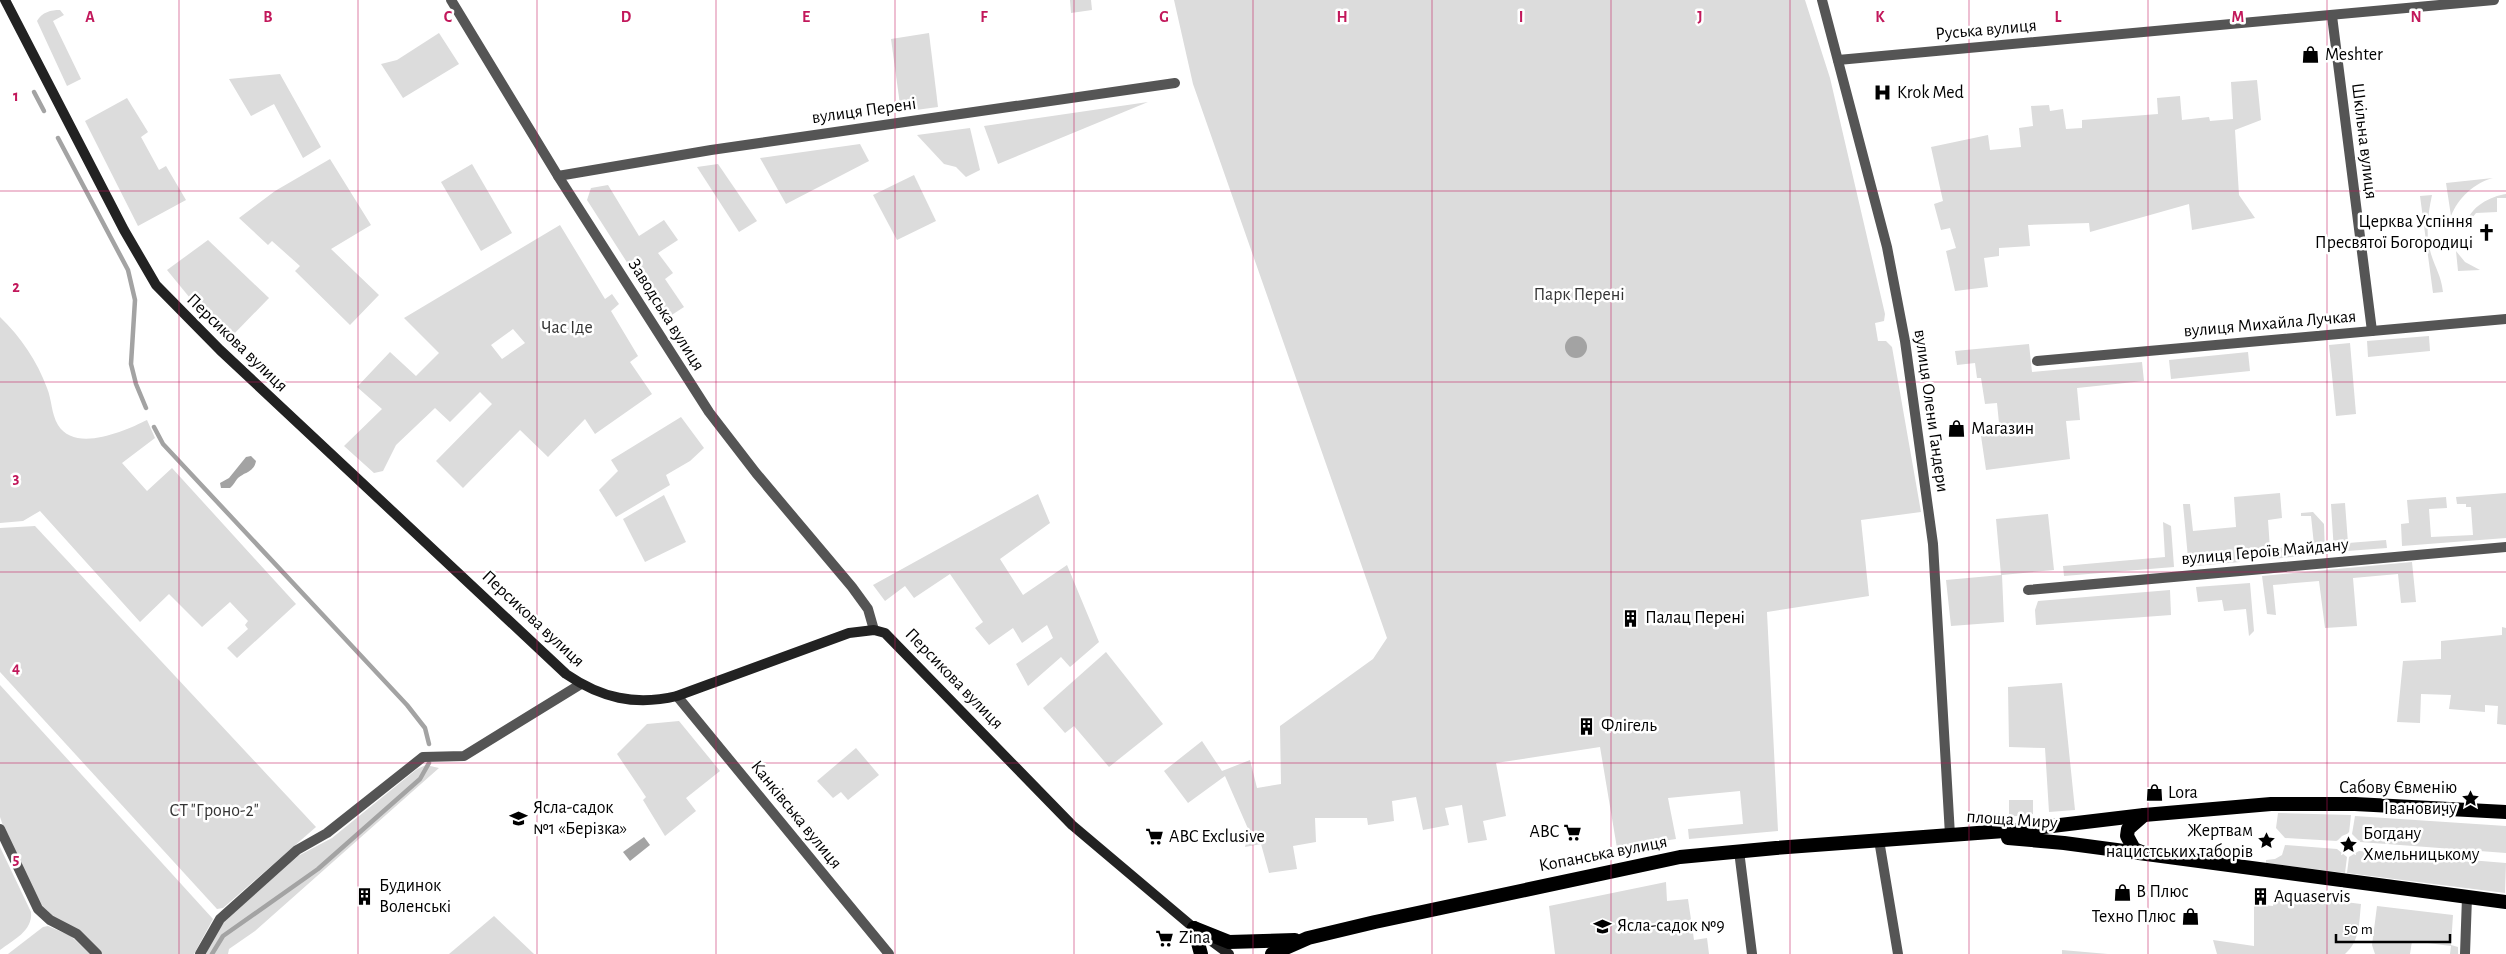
<svg xmlns="http://www.w3.org/2000/svg" width="2506" height="954" font-family="'Alegreya Sans',sans-serif">
<rect width="100%" height="100%" fill="#fff"/>
<!-- green -->
<g fill="#dcdcdc" fill-rule="evenodd">
<polygon points="1070,0 1091,0 1092,10 1071,13"/>
<polygon points="1174,0 1805,0 1830,78 1885,314 1884,321 1875,323 1878,341 1886,341 1892,347 1921,512 1861,520 1869,596 1767,612 1778,831 1689,839 1688,829 1743,824 1740,791 1668,798 1676,839 1617,848 1600,747 1496,763 1506,816 1483,821 1487,840 1468,843 1462,805 1445,808 1449,825 1423,830 1416,797 1392,801 1394,821 1368,825 1367,818 1315,818 1316,842 1293,846 1297,869 1269,873 1261,844 1245,847 1249,831 1225,776 1188,803 1164,771 1202,741 1222,771 1250,760 1257,788 1281,784 1280,726 1373,659 1387,638 1193,84"/>
<path d="M60,10L64,15L53,21L81,79L67,86L37,21C42,12 51,10 60,10Z"/>
<polygon points="439,33 459,64 403,98 381,64 397,60"/>
<polygon points="929,33 938,107 901,112 891,39"/>
<polygon points="280,74 321,147 303,158 274,104 251,116 229,79"/>
<polygon points="2257,80 2261,120 2235,130 2239,195 2255,218 2192,230 2189,204 2090,232 2089,223 2028,225 2030,246 1999,248 1999,256 1984,258 1988,287 1955,291 1946,251 1956,248 1950,228 1941,230 1934,204 1943,201 1931,147 1988,135 1990,150 2021,147 2019,128 2033,126 2031,106 2049,105 2050,111 2063,109 2066,129 2082,128 2082,120 2158,114 2157,98 2180,96 2182,120 2209,117 2210,121 2233,119 2231,82"/>
<polygon points="127,98 148,132 141,137 159,170 166,166 186,200 138,226 85,121"/>
<polygon points="1148,102 998,164 984,126"/>
<polygon points="970,128 980,170 966,177 956,167 944,164 917,135"/>
<polygon points="860,144 869,161 786,204 760,158"/>
<polygon points="330,159 371,225 331,249 379,295 350,325 295,271 300,266 272,241 268,245 239,218 275,191"/>
<polygon points="472,164 512,233 481,251 441,182"/>
<polygon points="718,164 757,221 739,232 697,167"/>
<polygon points="914,175 936,221 897,240 873,195"/>
<path d="M2493,178C2474,183 2458,198 2451,216L2446,183Z"/>
<polygon points="608,185 639,236 664,220 678,240 658,253 673,273 665,279 684,307 664,320 587,200 591,188"/>
<path d="M2506,194V198H2497V212L2476,213L2467,224C2469,207 2491,196 2506,194Z"/>
<path d="M2432,195C2428,214 2425,235 2431,254C2436,270 2441,275 2443,292L2433,293L2420,196Z"/>
<path d="M560,225L605,299L612,294L619,304L611,311L638,356L630,362L652,394L595,434L585,419L548,457L520,430L463,488L436,461L492,404L480,392L450,422L435,408L396,445L383,471L374,473L344,446L382,409L357,387L390,352L416,376L439,353L404,318ZM513,329L525,343L502,359L491,345Z"/>
<polygon points="208,240 269,298 230,338 199,309 167,270"/>
<polygon points="2456,251 2465,262 2480,270 2458,271"/>
<path d="M0,317C21,337 37,361 47,388C52,400 51,413 58,425C75,453 125,431 147,420L155,438L122,463L147,491L172,468L296,604L237,658L227,648L248,629L245,625L248,621L230,602L202,627L169,594L140,622L40,511L23,521L0,523Z"/>
<polygon points="2429,336 2430,351 2368,357 2367,341"/>
<polygon points="2350,343 2356,414 2336,416 2329,345"/>
<polygon points="2029,344 2032,372 2142,362 2144,381 2077,388 2080,420 2066,421 2070,459 1986,470 1981,436 2000,433 1997,403 1985,404 1981,378 1977,378 1975,363 1957,365 1955,351"/>
<polygon points="2248,352 2250,371 2171,379 2169,360"/>
<polygon points="681,417 704,448 690,461 666,475 670,485 616,517 599,490 618,471 611,460"/>
<polygon points="2280,493 2282,518 2268,520 2270,549 2314,545 2311,516 2301,516 2301,513 2313,512 2324,524 2325,554 2271,559 2270,549 2239,552 2240,562 2196,566 2188,558 2183,504 2190,504 2193,531 2236,527 2234,497"/>
<polygon points="2506,493 2506,538 2402,546 2401,524 2409,523 2407,500 2446,497 2447,508 2429,509 2431,537 2473,535 2471,507 2466,507 2466,504 2457,504 2456,497"/>
<polygon points="1038,494 1050,523 1000,559 1023,595 1067,565 1099,642 1070,667 1061,657 1028,686 1016,664 1053,638 1047,625 1022,643 1013,628 989,645 975,628 983,622 950,574 914,598 905,586 885,601 873,585"/>
<polygon points="664,495 686,542 645,562 623,519"/>
<polygon points="2345,503 2348,543 2386,540 2387,548 2334,552 2331,504"/>
<polygon points="2048,514 2054,570 2002,575 2004,622 1951,626 1946,580 2001,575 1996,519"/>
<polygon points="2163,522 2171,526 2174,567 2064,576 2063,566 2165,557"/>
<polygon points="35,526 316,827 223,908 217,909 0,672 0,528"/>
<polygon points="2412,562 2416,602 2401,603 2398,574 2353,578 2357,626 2325,628 2319,581 2273,585 2276,615 2267,614 2262,576"/>
<polygon points="2250,583 2254,631 2249,636 2246,609 2224,611 2222,600 2198,602 2196,587"/>
<polygon points="2170,590 2171,615 2036,625 2035,610 2038,601"/>
<polygon points="2502,627 2506,628 2506,725 2497,724 2498,706 2485,705 2485,712 2449,709 2451,695 2421,694 2420,723 2397,722 2403,661 2441,659 2441,641 2502,635"/>
<polygon points="1106,652 1163,724 1109,767 1074,726 1065,733 1043,708"/>
<polygon points="2062,683 2075,810 2049,812 2045,748 2009,747 2008,687"/>
<polygon points="0,685 213,919 194,954 102,954 79,932 51,916 42,908 9,843 0,817"/>
<polygon points="679,721 720,771 686,798 696,811 665,836 643,800 646,797 617,754 647,724"/>
<polygon points="856,748 879,775 848,800 841,792 833,798 817,781"/>
<polygon points="426,765 439,768 255,931 229,949 228,954 206,954 218,927 228,918 298,856 332,838 417,769"/>
<polygon points="2009,800 2033,800 2033,814 2009,817"/>
<polygon points="2278,813 2351,815 2349,833 2342,836 2337,841 2285,838 2276,828"/>
<polygon points="2355,816 2506,826 2506,853 2360,842 2352,834"/>
<polygon points="2285,845 2337,849 2347,857 2345,873 2266,863 2266,860 2275,859 2282,855"/>
<path d="M0,847L31,912C33,931 13,940 0,950Z"/>
<polygon points="2359,851 2506,863 2505,893 2347,873 2349,857"/>
<polygon points="1666,882 1667,901 1688,899 1694,940 1707,938 1709,954 1555,954 1549,906"/>
<path d="M2275,893L2361,904C2359,923 2360,941 2345,954H2217L2213,940L2254,946V904L2273,906Z"/>
<polygon points="2377,906 2453,915 2451,945 2458,947 2458,954 2450,954 2451,946 2412,941 2410,954 2375,954 2372,945"/>
<polygon points="494,916 534,954 449,954"/>
<polygon points="48,926 71,936 90,954 8,954 43,927"/>
<polygon points="2062,950 2108,954 2062,954"/>
</g>
<!-- water -->
<g fill="#a3a3a3">
<circle cx="1576" cy="347" r="11"/>
<path d="M251,456L256,461C254,472 245,472 238,478C235,481 234,485 230,488H221L220,483L229,478L246,457Z"/>
<polygon points="644,837 650,845 630,861 623,852"/>
</g>
<g fill="none" stroke-linecap="round" stroke-linejoin="round">
<!-- stream -->
<g stroke="#a3a3a3" stroke-width="4.5">
<polyline points="34,92 44,111"/>
<polyline points="58,138 128,270 135,300 131,364 136,384 146,408"/>
<polyline points="154,427 163,444 407,705 425,728 429,744"/>
<polyline points="212,954 223,936 318,869 420,779 429,763"/>
</g>
<!-- minor -->
<g stroke="#555" stroke-width="10">
<polyline points="451,0 558,176 709,412 756,473 852,587 868,609 874,630"/>
<polyline points="1822,0 1887,247 1905,341 1933,544 1950,835"/>
<polyline points="2332,16 2372,331"/>
<polyline points="1838,60 2494,0"/>
<polyline points="558,176 711,150 1175,83"/>
<polyline points="2037,361 2506,319"/>
<polyline points="2028,590 2506,547"/>
<polyline points="677,696 889,954"/>
<polyline points="0,829 38,909 50,920 77,934 97,954"/>
<polyline points="1879,840 1898,954"/>
<polyline points="1739,851 1752,954"/>
<polyline points="200,954 220,919 297,850 327,833 423,757 464,756 581,684"/>
<polyline points="2465,954 2467,897"/>
</g>
<!-- secondary -->
<path stroke="#222" stroke-width="10" d="M5,0L124,230L156,285L220,350L566,674C601,698 635,706 677,696L849,633L874,630L885,633L1072,825L1194,928L1229,954"/>
<!-- trunk -->
<g stroke="#000" stroke-width="14">
<polyline points="2144,815 2128,829 2127,836 2134,849 2144,853"/>
<polyline points="2008,838 2064,843 2506,902"/>
<polyline points="1194,928 1229,942 1295,940"/>
<polyline points="1194,928 1201,954"/>
<polyline points="1272,954 1308,938 1375,922 1680,857 1776,848 2018,830 2144,815 2271,804 2355,804 2506,812"/>
</g>
</g>
<!-- grid -->
<path fill="none" stroke="#c2185b" stroke-width="1" stroke-opacity="0.55" d="M179,0V954M358,0V954M537,0V954M716,0V954M895,0V954M1074,0V954M1253,0V954M1432,0V954M1611,0V954M1790,0V954M1969,0V954M2148,0V954M2327,0V954M0,191H2506M0,382H2506M0,572H2506M0,763H2506"/>
<!-- icons -->
<defs>
<symbol id="shop-bare" viewBox="-9 -9 18 18"><path d="M-5-2.5h2.3a2.7 3.5 0 0 1 5.4 0H5L5.5 6h-11ZM-1.5-2.5h3a1.5 2.3 0 0 0-3 0Z" fill="#000" stroke="#fff" stroke-width="2.5" paint-order="stroke"/></symbol>
<symbol id="hospital-bare" viewBox="-9 -9 18 18"><path d="M-5-5h3v3.5h4V-5h3V5h-3V1.5h-4V5h-3Z" fill="#000" stroke="#fff" stroke-width="2.5" paint-order="stroke"/></symbol>
<symbol id="church-bare" viewBox="-9 -9 18 18"><path d="M-1.2-6h2.4v3.5h3.3v2.4h-3.3V6h-2.4V-.1h-3.3v-2.4h3.3Z" fill="#000" stroke="#fff" stroke-width="2.5" paint-order="stroke"/></symbol>
<symbol id="building-bare" viewBox="-9 -9 18 18"><path d="M-4-6H4V6H1V3H-1V6H-4ZM-2.5-4.3h1.7v1.8h-1.7ZM.8-4.3h1.7v1.8H.8ZM-2.5-1h1.7V.8h-1.7ZM.8-1h1.7V.8H.8Z" fill="#000" stroke="#fff" stroke-width="2.5" paint-order="stroke"/></symbol>
<symbol id="sight-bare" viewBox="-9 -9 18 18"><path d="M0-6L1.8-2.2L6-1.7L2.9 1.2L3.7 5.4L0 3.3L-3.7 5.4L-2.9 1.2L-6-1.7L-1.8-2.2Z" fill="#000" stroke="#fff" stroke-width="2.5" paint-order="stroke"/></symbol>
<symbol id="school-bare" viewBox="-9 -9 18 18"><path d="M0-5L7-2L0 1L-7-2ZM-4 1L0 2.5L4 1V4Q0 6-4 4Z" fill="#000" stroke="#fff" stroke-width="2.5" paint-order="stroke"/></symbol>
<symbol id="supermarket-bare" viewBox="-9 -9 18 18"><path d="M-6-5.5h2.5l.6 2H6L4.5 2H-2.5L-4.4-4H-6ZM-1.5 3.2a1.3 1.3 0 1 0 .1 0ZM3 3.2a1.3 1.3 0 1 0 .1 0Z" fill="#000" stroke="#fff" stroke-width="2.5" paint-order="stroke"/></symbol>
</defs>
<g fill-rule="evenodd">
<use href="#shop-bare" x="2298" y="42" width="25" height="25"/>
<use href="#hospital-bare" x="1870" y="80" width="25" height="25"/>
<use href="#church-bare" x="2474" y="220" width="25" height="25"/>
<use href="#shop-bare" x="1944" y="416" width="25" height="25"/>
<use href="#building-bare" x="1618" y="606" width="25" height="25"/>
<use href="#building-bare" x="1574" y="714" width="25" height="25"/>
<use href="#shop-bare" x="2142" y="780" width="25" height="25"/>
<use href="#sight-bare" x="2458" y="786" width="25" height="25"/>
<use href="#school-bare" x="506" y="806" width="25" height="25"/>
<use href="#supermarket-bare" x="1560" y="820" width="25" height="25"/>
<use href="#supermarket-bare" x="1142" y="824" width="25" height="25"/>
<use href="#sight-bare" x="2254" y="828" width="25" height="25"/>
<use href="#sight-bare" x="2336" y="832" width="25" height="25"/>
<use href="#shop-bare" x="2110" y="880" width="25" height="25"/>
<use href="#building-bare" x="352" y="884" width="25" height="25"/>
<use href="#building-bare" x="2248" y="884" width="25" height="25"/>
<use href="#shop-bare" x="2178" y="904" width="25" height="25"/>
<use href="#school-bare" x="1590" y="914" width="25" height="25"/>
<use href="#supermarket-bare" x="1152" y="926" width="25" height="25"/>
</g>
<g text-anchor="middle" dominant-baseline="central" stroke-width="5" stroke-linejoin="round" paint-order="stroke">
<!-- street labels -->
<g font-size="18" fill="#000" stroke="#fff">
<text transform="translate(1986 30) rotate(-5)">Руська вулиця</text>
<text transform="translate(864 111) rotate(-8)">вулиця Перені</text>
<text transform="translate(2364 141) rotate(83)">Шкільна вулиця</text>
<text transform="translate(666 315) rotate(58)">Заводська вулиця</text>
<text transform="translate(2270 324) rotate(-5)">вулиця Михайла Лучкая</text>
<text transform="translate(237 343) rotate(44)">Персикова вулиця</text>
<text transform="translate(1931 411) rotate(82)">вулиця Олени Гандери</text>
<text transform="translate(2265 552) rotate(-5)">вулиця Героїв Майдану</text>
<text transform="translate(533 619) rotate(43)">Персикова вулиця</text>
<text transform="translate(954 679) rotate(46)">Персикова вулиця</text>
<text transform="translate(796 815) rotate(51)">Канківська вулиця</text>
<text transform="translate(2012 820) rotate(4)">площа Миру</text>
<text transform="translate(1603 854) rotate(-11)">Копанська вулиця</text>
</g>
<!-- poi labels -->
<g font-size="18" fill="#000" stroke="#fff" text-anchor="start">
<text x="2325" y="55">Meshter</text>
<text x="1897" y="93">Krok Med</text>
<text x="2473" y="222" text-anchor="end">Церква Успіння<tspan x="2473" dy="21">Пресвятої Богородиці</tspan></text>
<text x="1971" y="429">Магазин</text>
<text x="1645" y="618">Палац Перені</text>
<text x="1601" y="726">Флігель</text>
<text x="2457" y="788" text-anchor="end">Сабову Євменію<tspan x="2457" dy="21">Івановичу</tspan></text>
<text x="2168" y="793">Lora</text>
<text x="533" y="808">Ясла-садок<tspan x="533" dy="21">№1 «Берізка»</tspan></text>
<text x="2253" y="831" text-anchor="end">Жертвам<tspan x="2253" dy="21">нацистських таборів</tspan></text>
<text x="1559" y="832" text-anchor="end">ABC</text>
<text x="2363" y="834">Богдану<tspan x="2363" dy="21">Хмельницькому</tspan></text>
<text x="1169" y="837">ABC Exclusive</text>
<text x="379" y="886">Будинок<tspan x="379" dy="21">Воленські</tspan></text>
<text x="2136" y="892">В Плюс</text>
<text x="2274" y="897">Aquaservis</text>
<text x="2176" y="917" text-anchor="end">Техно Плюс</text>
<text x="1617" y="926">Ясла-садок №9</text>
<text x="1179" y="938">Zina</text>
</g>
<!-- park labels -->
<g font-size="18" fill="#333" stroke="#fff">
<text x="1579" y="295">Парк Перені</text>
<text x="567" y="328">Час Іде</text>
<text x="214" y="811">СТ "Гроно-2"</text>
</g>
</g>
<g font-size="16" text-anchor="middle" font-weight="bold" fill="#c2185b" stroke="#fff" stroke-width="5" stroke-linejoin="round" paint-order="stroke">
<text x="90" y="22">A</text>
<text x="268" y="22">B</text>
<text x="448" y="22">C</text>
<text x="626" y="22">D</text>
<text x="806" y="22">E</text>
<text x="984" y="22">F</text>
<text x="1164" y="22">G</text>
<text x="1342" y="22">H</text>
<text x="1521" y="22">I</text>
<text x="1700" y="22">J</text>
<text x="1880" y="22">K</text>
<text x="2058" y="22">L</text>
<text x="2238" y="22">M</text>
<text x="2416" y="22">N</text>
<text x="16" y="101">1</text>
<text x="16" y="292">2</text>
<text x="16" y="483">3</text>
<text x="16" y="673">4</text>
<text x="16" y="864">5</text>
</g>
<!-- scale -->
<path d="M2336 934v8h114v-8" fill="none" stroke="#000000" stroke-width="2.5"/>
<text x="2344" y="934" font-size="15" fill="#000000" stroke="#ffffff" stroke-width="4" paint-order="stroke">50 m</text>
</svg>
